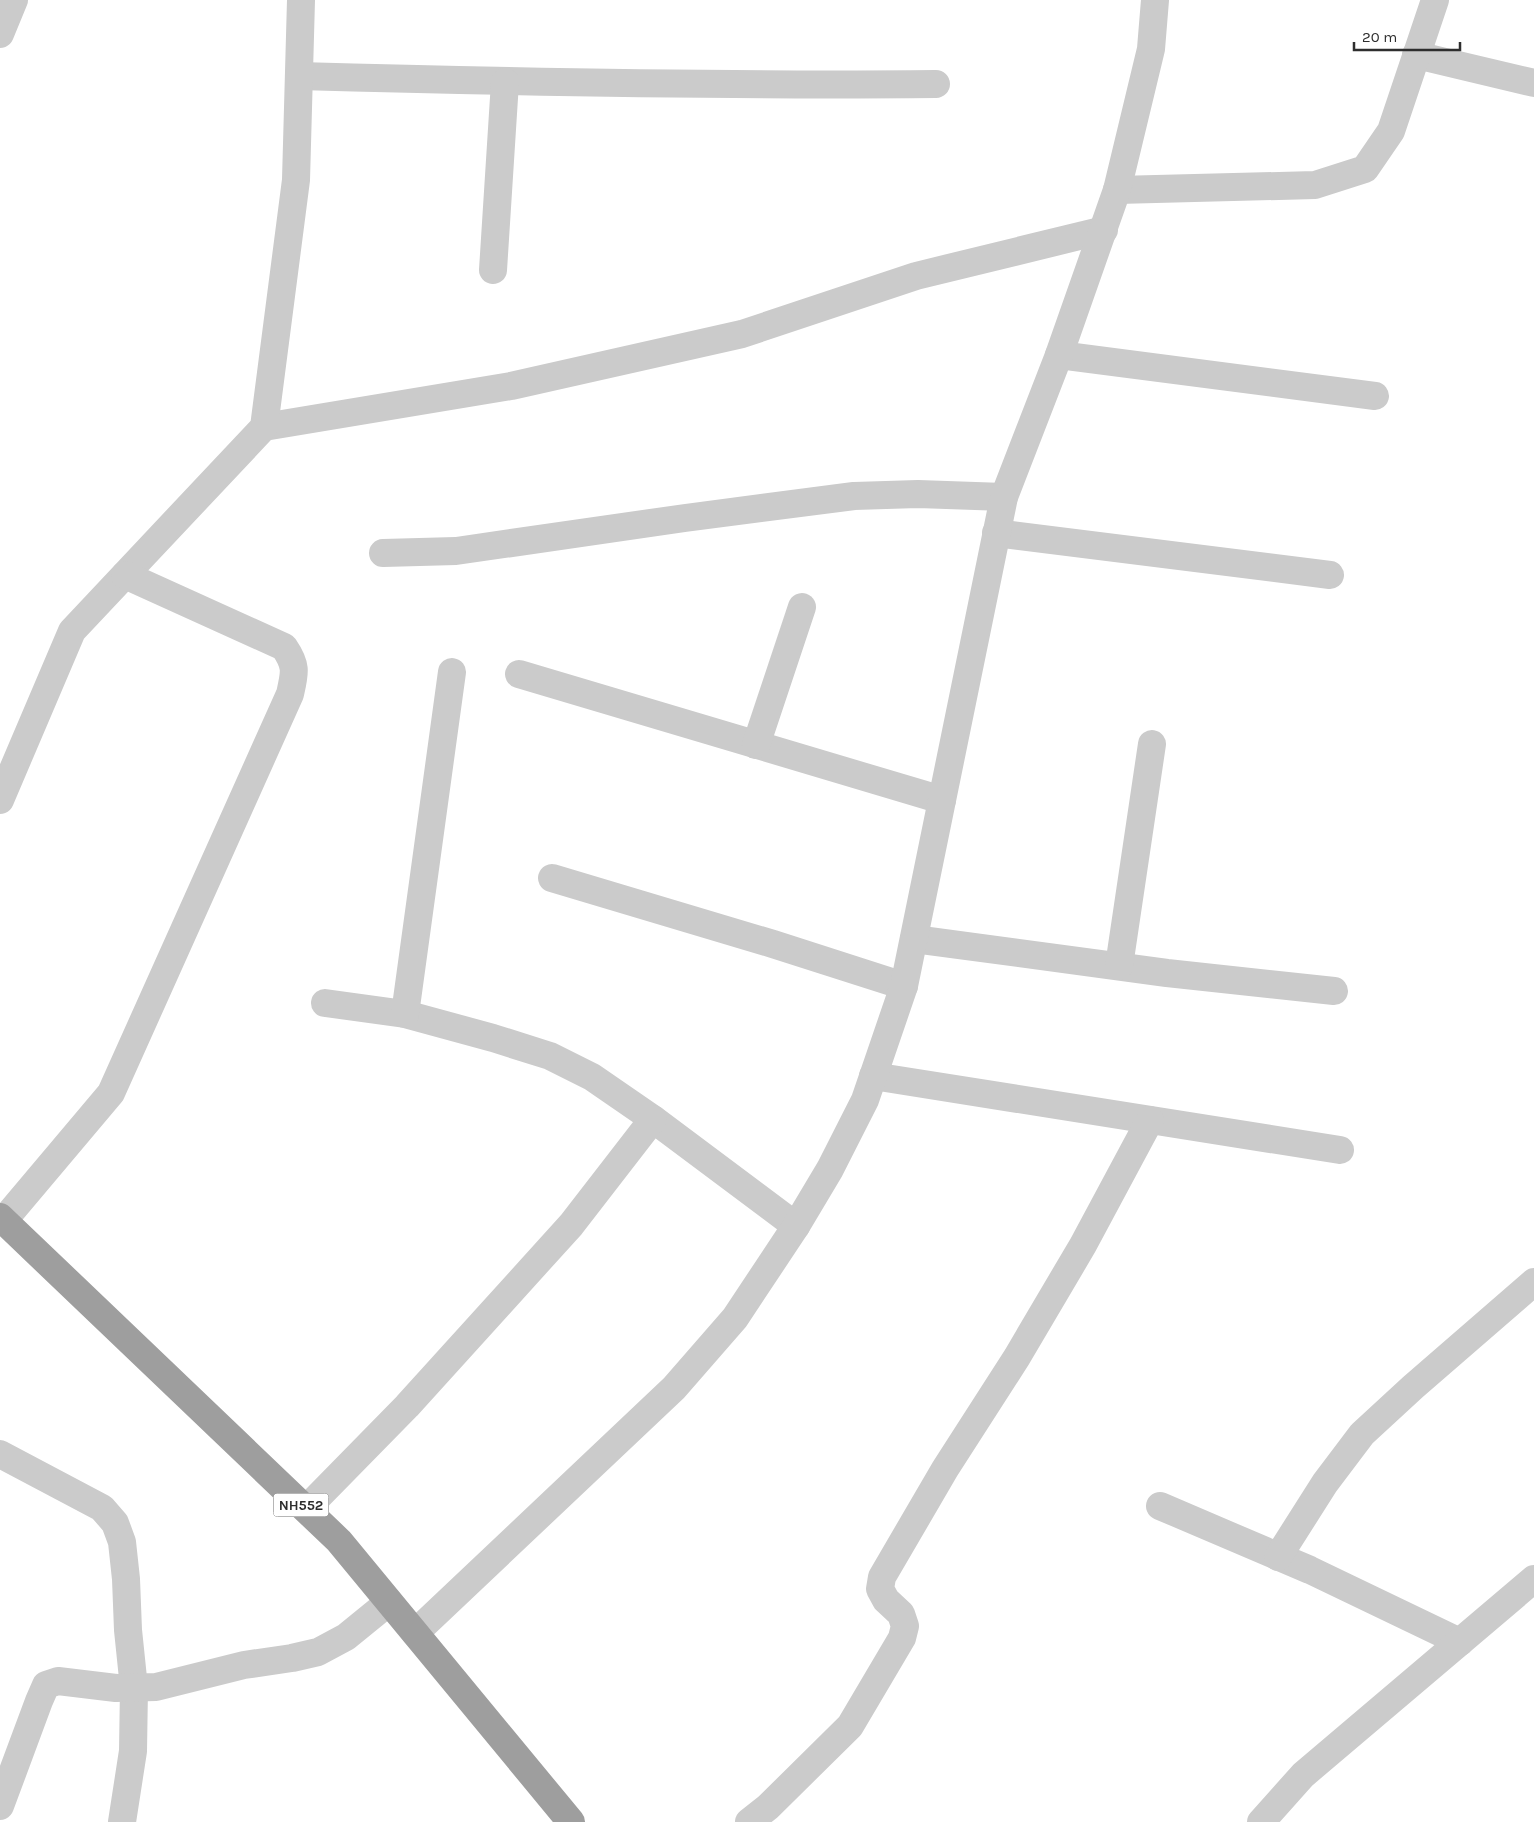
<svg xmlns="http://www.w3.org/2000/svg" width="1534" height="1822" font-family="Karla,sans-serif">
<rect width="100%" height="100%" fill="#fff"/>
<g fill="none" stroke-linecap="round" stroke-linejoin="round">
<!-- minor -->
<g stroke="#cbcbcb" stroke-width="28">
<polyline points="0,34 14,0"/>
<polyline points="1416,55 1534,83"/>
<path d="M299,76C512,82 724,86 936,84"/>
<polyline points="1117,190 1315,185 1365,169 1391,131 1435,0"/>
<polyline points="493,270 505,82"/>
<polyline points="1059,355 1375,396"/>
<polyline points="264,427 511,386 742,334 916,276 1104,230"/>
<polyline points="996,533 1330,575"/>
<polyline points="383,553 456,551 685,518 854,496 918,494 1004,497"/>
<polyline points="519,674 942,800"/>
<polyline points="756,745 802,607"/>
<polyline points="0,800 72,631 264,427 296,180 301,0"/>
<polyline points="552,878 773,944 904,986"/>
<polyline points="914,939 1167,973 1334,991"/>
<polyline points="1119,966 1152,744"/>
<polyline points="325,1003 405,1014 493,1038 550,1056 592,1077 653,1119 796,1226"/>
<polyline points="405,1014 452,672"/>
<polyline points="873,1076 1340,1150"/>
<path d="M4,1220L111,1093L290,694C295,672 297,666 284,647L125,575"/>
<polyline points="0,1454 102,1508 115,1523 122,1542 126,1579 128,1630 134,1688 133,1751 122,1822"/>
<polyline points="1160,1506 1310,1570 1460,1642"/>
<polyline points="306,1509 407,1406 571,1225 653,1119"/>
<polyline points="1278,1557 1325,1483 1362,1434 1413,1387 1534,1282"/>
<polyline points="415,1633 674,1388 735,1318 796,1226 830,1169 865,1100 904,986 1004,497 1059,355 1117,190 1151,49 1155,0"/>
<polyline points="0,1806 39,1701 46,1685 58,1681 116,1688 156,1687 244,1665 292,1658 318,1652 346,1637 389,1602"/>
<polyline points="749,1822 768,1807 850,1726 902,1638 905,1626 901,1614 886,1600 880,1589 882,1577 945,1469 1017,1357 1083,1245 1150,1120"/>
<polyline points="1261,1822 1303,1775 1534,1579"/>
</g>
<!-- trunk -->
<polyline stroke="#9e9e9e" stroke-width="28" points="0,1217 339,1541 571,1822"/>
</g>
<g text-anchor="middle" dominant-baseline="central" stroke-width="5" stroke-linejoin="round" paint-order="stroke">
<!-- shield labels -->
<rect fill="#fff" stroke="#6d6d6d" stroke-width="1" x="273.5" y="1493.5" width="55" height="23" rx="4"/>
<g font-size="14" font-weight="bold" fill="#2e2e2e">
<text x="301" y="1505">NH552</text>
</g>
</g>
<!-- scale -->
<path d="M1354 42v8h106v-8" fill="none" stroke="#2e2e2e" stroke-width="2.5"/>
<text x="1362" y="42" font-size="15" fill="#2e2e2e" stroke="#ffffff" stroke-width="4" paint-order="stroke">20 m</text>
</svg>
